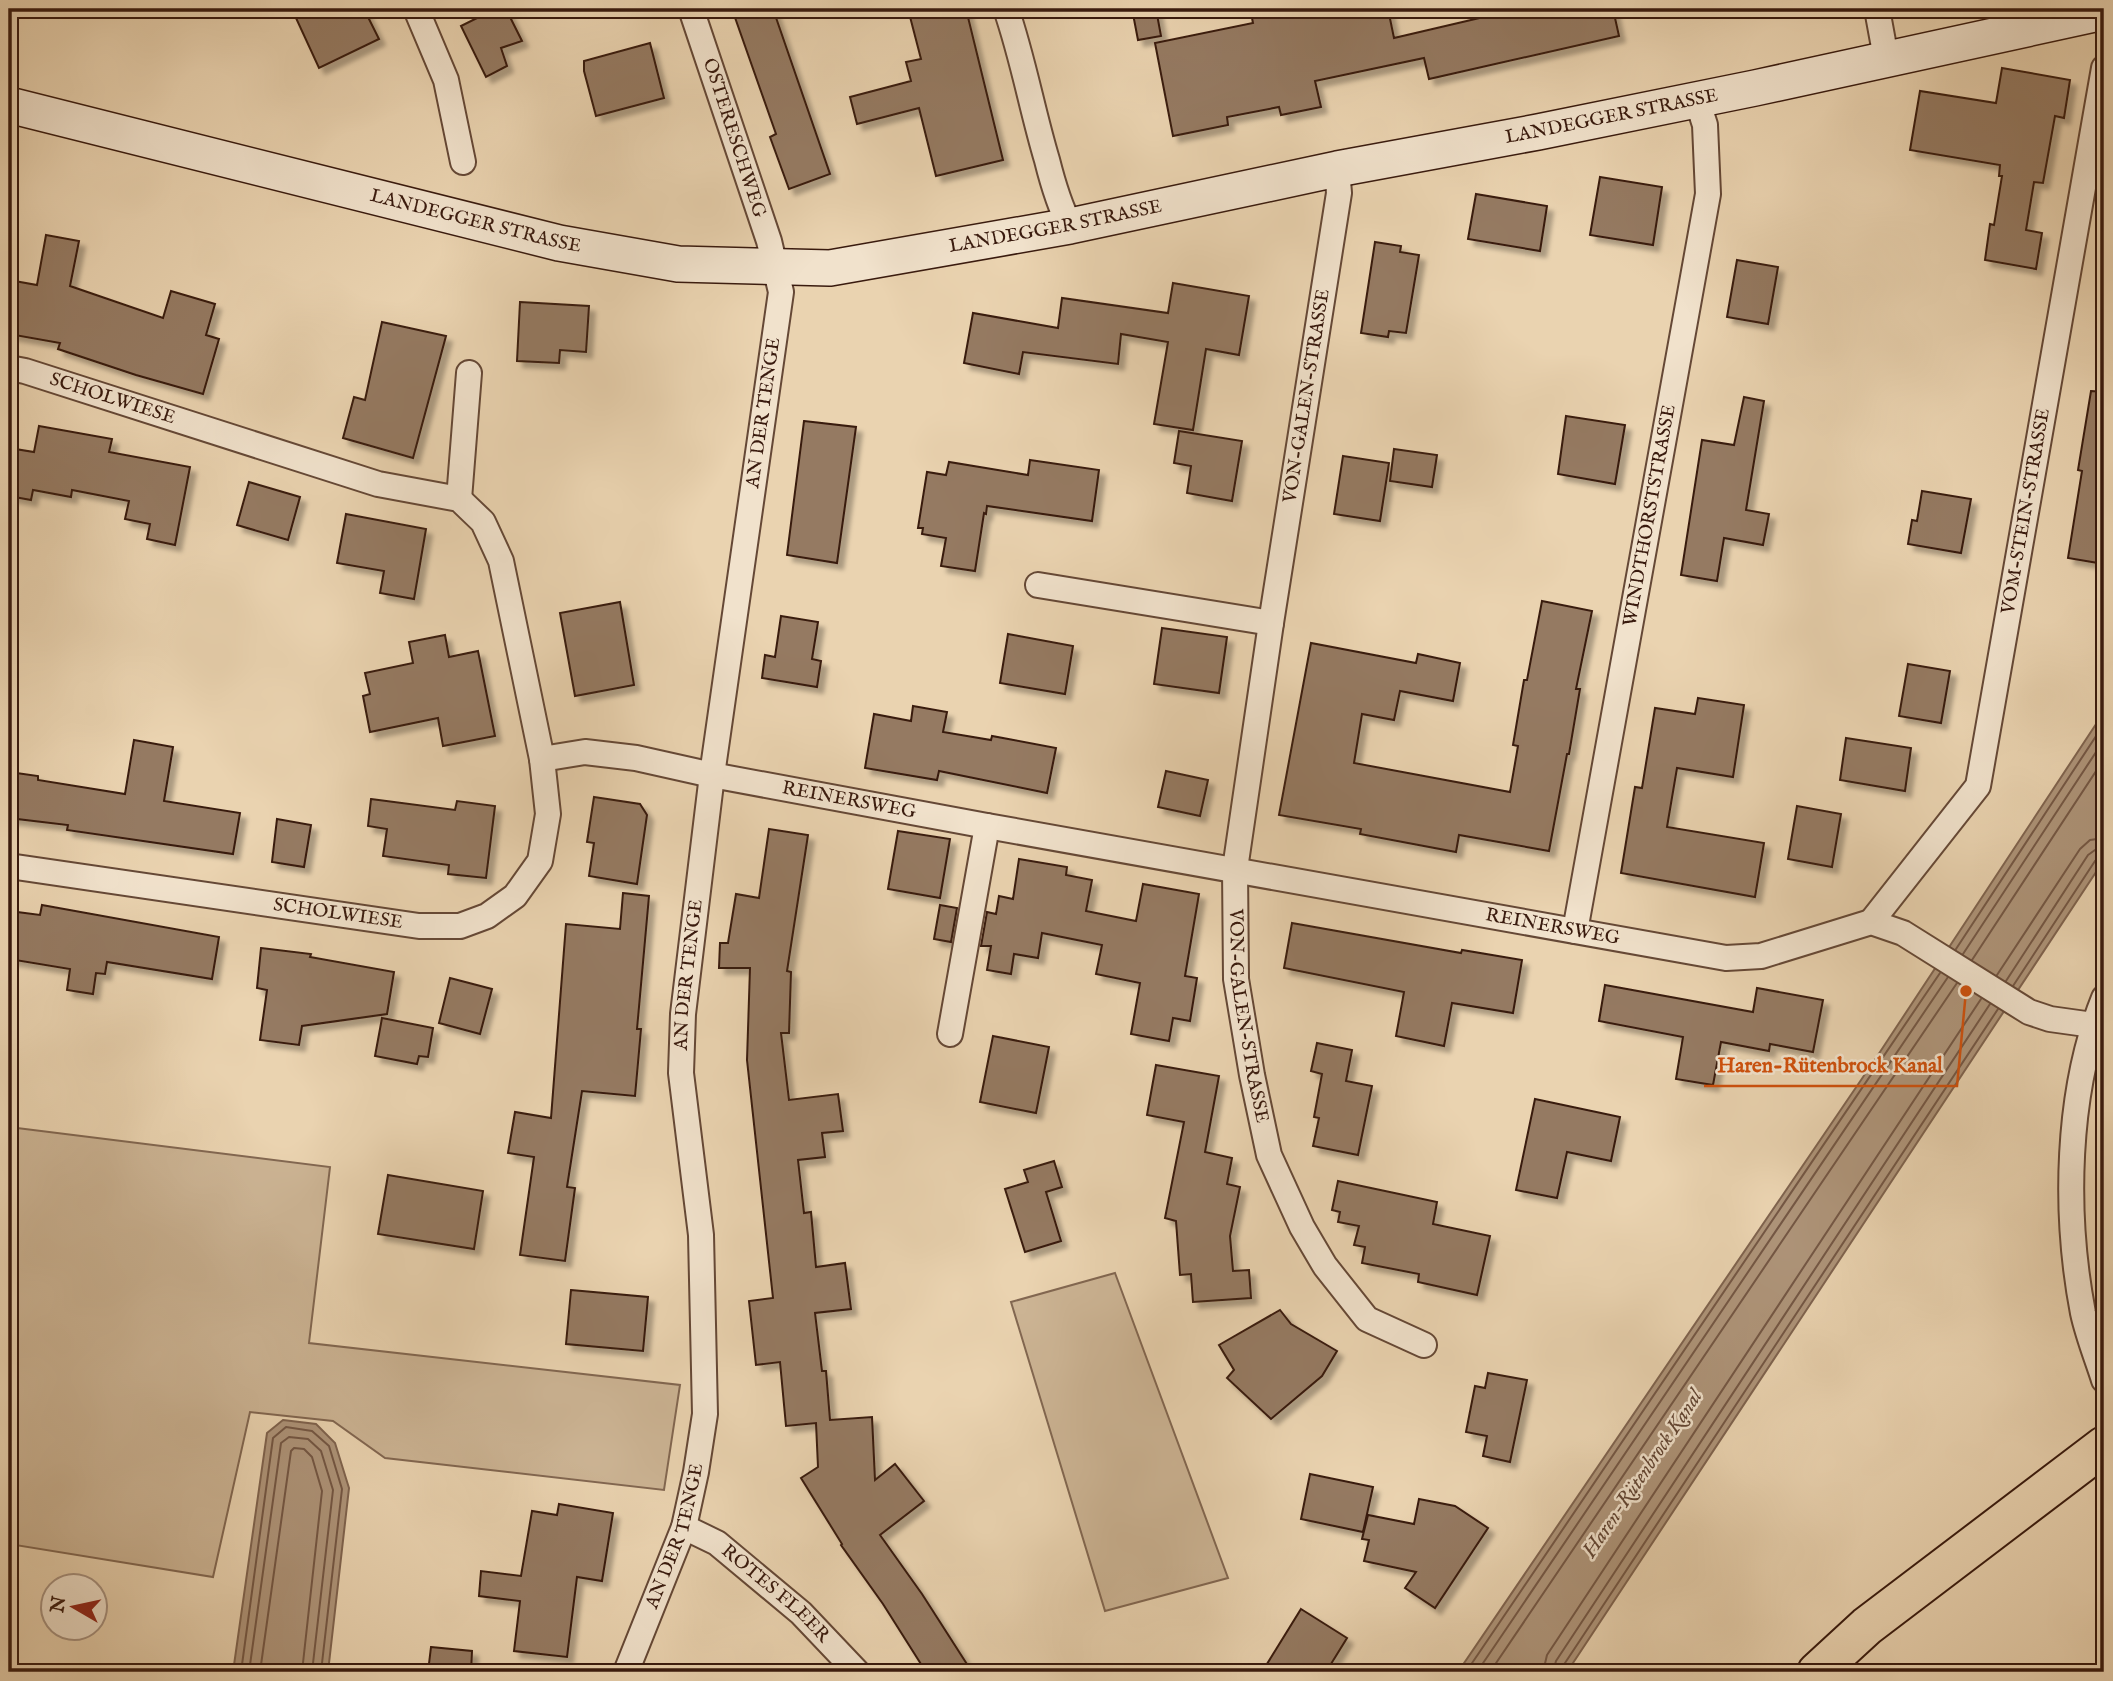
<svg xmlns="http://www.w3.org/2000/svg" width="2113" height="1681" font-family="'IM FELL English',serif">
<defs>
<filter id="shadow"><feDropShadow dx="6" dy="6" stdDeviation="2" flood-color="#0004"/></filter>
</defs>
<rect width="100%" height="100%" fill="#ead3b0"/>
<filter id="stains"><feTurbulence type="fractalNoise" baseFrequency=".00286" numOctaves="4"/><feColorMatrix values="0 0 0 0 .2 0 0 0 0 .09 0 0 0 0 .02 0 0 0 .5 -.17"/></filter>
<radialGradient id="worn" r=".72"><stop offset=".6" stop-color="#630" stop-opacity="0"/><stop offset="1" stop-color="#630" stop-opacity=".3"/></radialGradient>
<!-- green -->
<g fill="#ccb494" stroke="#826751" stroke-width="2">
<polygon points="9,1127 330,1167 309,1343 680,1385 664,1490 385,1458 333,1421 250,1412 213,1577 9,1544"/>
<polygon points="1115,1273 1228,1578 1105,1611 1011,1302"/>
</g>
<!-- water -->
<g fill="#ae9479" stroke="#7f634e" stroke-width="2">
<polygon points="2104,712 2104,860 1567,1672 1458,1672 1876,1058"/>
<polygon points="283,1420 316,1424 335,1443 349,1488 328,1672 233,1672 267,1433"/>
</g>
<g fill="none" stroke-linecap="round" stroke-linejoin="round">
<!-- shore -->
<g stroke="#745744" stroke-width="2">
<polyline points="1956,949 2104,724"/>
<polyline points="1963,954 2104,740"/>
<polyline points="1972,960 2104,759"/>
<polyline points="1997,975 2080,849 2090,840 2104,838"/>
<polyline points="2006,981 2088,855 2095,850 2104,848"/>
<polyline points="2013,986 2095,861 2104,857"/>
<polyline points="241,1672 273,1438 286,1427 312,1431 329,1446 342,1489 321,1672"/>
<polyline points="249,1672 281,1443 289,1437 308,1439 321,1451 333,1490 312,1672"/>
<polyline points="260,1672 291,1451 294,1448 304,1449 312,1457 322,1491 302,1672"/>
<polyline points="1466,1672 1940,973"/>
<polyline points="1477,1672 1948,977"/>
<polyline points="1490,1672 1957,983"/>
<polyline points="1543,1672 1547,1655 1981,999"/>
<polyline points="1553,1672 1556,1661 1990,1004"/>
<polyline points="1562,1672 1563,1666 1998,1009"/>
</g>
</g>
<!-- building -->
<g fill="#957a62" stroke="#391a0e" stroke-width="2" filter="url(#shadow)">
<polygon points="316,9 364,9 379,39 319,68 296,18"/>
<polygon points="495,9 506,9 522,41 501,48 507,66 486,77 461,26"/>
<polygon points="732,9 773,9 830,174 789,189 770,137 776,134"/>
<polygon points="908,9 966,9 1003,160 936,176 919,108 857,124 850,97 911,81 906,62 921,59"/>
<polygon points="1156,9 1161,36 1138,40 1133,14"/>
<polygon points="1273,9 1388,9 1394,38 1518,9 1613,9 1619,36 1429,79 1424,58 1315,81 1321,107 1281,115 1279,107 1227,117 1228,125 1173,136 1155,43 1253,23 1251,13"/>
<polygon points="650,43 664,98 596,116 584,71 584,61"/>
<polygon points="2002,68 2070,80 2064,118 2055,116 2043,183 2034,182 2026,230 2042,233 2036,269 1985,260 1990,224 1994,225 2002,176 1999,176 2000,165 1910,150 1920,91 1996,103"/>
<polygon points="1600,177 1662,187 1653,245 1590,235"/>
<polygon points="1476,194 1547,206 1540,251 1468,239"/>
<polygon points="46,235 79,241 70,286 163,318 171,291 215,304 206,335 219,339 203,394 136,375 58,349 60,343 9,334 9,280 37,285"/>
<polygon points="1375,242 1401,246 1400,252 1419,255 1406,333 1389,331 1388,337 1361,333"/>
<polygon points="1737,260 1778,267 1768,324 1727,317"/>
<polygon points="1173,283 1249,296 1239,355 1206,349 1193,430 1154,424 1168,342 1121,334 1118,364 1023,352 1019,374 964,363 973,313 1058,328 1062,298 1168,313"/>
<polygon points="520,302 589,306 586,352 560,350 559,363 517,361"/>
<polygon points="382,322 446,336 413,458 343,438 354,397 365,400"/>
<polygon points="2091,391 2104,392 2104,564 2068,558 2082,471 2078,470"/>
<polygon points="1744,397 1764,401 1746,510 1769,514 1763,545 1724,538 1717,581 1681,575 1702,440 1734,445"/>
<polygon points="1566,416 1625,425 1615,484 1558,474"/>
<polygon points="804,421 856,427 837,563 787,555"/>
<polygon points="39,426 112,439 109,452 190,467 175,545 147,539 150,524 125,519 129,501 72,490 71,497 33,490 31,500 9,496 9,448 34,452"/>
<polygon points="1179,431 1242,441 1232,501 1187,493 1191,466 1174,463"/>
<polygon points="1394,449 1437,455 1432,487 1390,481"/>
<polygon points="1343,456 1389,463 1380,521 1334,514"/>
<polygon points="1030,460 1099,470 1092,521 987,506 986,514 984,513 975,571 941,566 946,538 922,534 923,528 918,528 927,472 946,475 949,462 1028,475"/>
<polygon points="249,482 300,497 288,540 237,525"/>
<polygon points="1922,491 1971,499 1961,553 1908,544 1912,520 1917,521"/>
<polygon points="346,514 426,529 414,599 380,593 384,571 337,563"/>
<polygon points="1542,601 1592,611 1576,689 1580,689 1569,754 1567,754 1549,851 1459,835 1456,852 1360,834 1361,829 1279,815 1311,643 1416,663 1418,654 1460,663 1453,701 1400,691 1394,720 1362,714 1354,763 1510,792 1518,746 1513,745 1524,680 1527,680"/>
<polygon points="620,602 634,685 575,696 560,613"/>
<polygon points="781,616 818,622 812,659 821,661 817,687 762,678 765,655 775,657"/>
<polygon points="1162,628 1227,637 1219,693 1154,684"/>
<polygon points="1008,634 1073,646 1065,694 1000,683"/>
<polygon points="445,635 449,657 478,651 495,736 443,746 438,718 370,732 363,696 370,694 365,673 413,663 409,642"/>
<polygon points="1908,664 1950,671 1941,723 1899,716"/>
<polygon points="1698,698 1744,705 1733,777 1677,768 1667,827 1764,843 1755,897 1621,873 1635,787 1642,788 1655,708 1695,714"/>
<polygon points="913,706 947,712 943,732 991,740 992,736 1056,748 1047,793 939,771 937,780 865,768 874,714 911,721"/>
<polygon points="1846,738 1911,748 1905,791 1840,780"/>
<polygon points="134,740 173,747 164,801 240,813 233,854 67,830 68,825 9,818 9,772 38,776 38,780 125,794"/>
<polygon points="1166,771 1208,780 1200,816 1158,807"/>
<polygon points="594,797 640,804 647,815 637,884 589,876 594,843 587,842"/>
<polygon points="371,799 455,810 457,801 495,806 486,878 448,874 449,865 383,856 387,829 368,826"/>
<polygon points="1797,806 1841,814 1832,867 1788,859"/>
<polygon points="277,819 311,825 304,867 272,862"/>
<polygon points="769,829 808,835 787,971 791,972 789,1033 781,1033 789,1100 838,1094 843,1131 822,1133 825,1157 798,1160 804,1213 811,1212 816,1267 845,1263 851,1309 815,1313 822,1371 826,1371 830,1420 872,1417 875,1480 895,1464 924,1501 880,1535 922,1594 972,1672 926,1672 883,1604 841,1545 842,1544 801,1478 818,1467 816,1423 786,1426 780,1362 756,1365 749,1301 773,1298 747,1060 750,968 719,968 720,943 728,943 736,894 759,898"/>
<polygon points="898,831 950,839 940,898 888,889"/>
<polygon points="1019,859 1067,867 1066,875 1092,880 1086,911 1136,921 1143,884 1199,894 1185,976 1197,978 1190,1021 1173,1018 1169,1041 1131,1034 1140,983 1096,974 1102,945 1042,933 1038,958 1014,954 1011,974 987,970 991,946 981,946 987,912 996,914 999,896 1013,899"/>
<polygon points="623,893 649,896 637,1029 641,1029 635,1096 582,1091 567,1187 575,1188 565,1261 520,1255 534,1157 508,1153 515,1112 551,1118 566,924 620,929"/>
<polygon points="42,905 219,937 212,979 107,962 105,974 96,973 93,994 67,990 70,969 9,959 9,911 40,915"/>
<polygon points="940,905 957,908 951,942 934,939"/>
<polygon points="1292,923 1461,953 1462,950 1522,960 1513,1013 1452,1003 1444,1046 1396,1036 1404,992 1284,968"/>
<polygon points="261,948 311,954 310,957 394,972 387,1014 302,1026 299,1045 260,1040 267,990 257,988"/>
<polygon points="450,978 492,989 480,1034 439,1023"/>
<polygon points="1605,985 1753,1012 1757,988 1823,1000 1813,1052 1770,1044 1769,1051 1721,1042 1713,1085 1676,1079 1683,1037 1599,1021"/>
<polygon points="382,1018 433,1028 428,1057 419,1056 417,1064 375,1056"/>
<polygon points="993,1036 1049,1047 1036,1113 980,1102"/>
<polygon points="1317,1043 1352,1050 1346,1081 1372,1086 1358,1155 1313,1146 1319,1118 1314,1117 1322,1074 1311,1071"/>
<polygon points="1156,1065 1219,1076 1205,1152 1232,1158 1227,1184 1240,1187 1230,1236 1233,1271 1249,1270 1251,1298 1193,1302 1191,1274 1180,1275 1176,1221 1165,1218 1184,1122 1147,1115"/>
<polygon points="1535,1099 1620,1117 1611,1161 1567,1152 1557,1198 1516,1190"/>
<polygon points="1054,1161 1062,1187 1046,1192 1061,1241 1025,1252 1005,1189 1028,1182 1024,1170"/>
<polygon points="388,1175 483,1191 474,1249 378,1234"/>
<polygon points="1338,1181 1437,1202 1433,1224 1490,1236 1477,1295 1418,1282 1419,1274 1362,1263 1365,1247 1354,1245 1359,1226 1338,1222 1340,1212 1332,1210"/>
<polygon points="571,1290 648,1297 643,1351 566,1344"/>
<polygon points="1280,1310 1291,1324 1337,1351 1322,1376 1271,1419 1227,1378 1234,1370 1219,1345"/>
<polygon points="1488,1373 1527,1380 1510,1462 1483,1456 1487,1436 1466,1432 1475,1386 1485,1388"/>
<polygon points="1310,1474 1373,1487 1363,1532 1301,1519"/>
<polygon points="1419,1499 1455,1506 1488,1528 1435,1608 1405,1588 1416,1572 1364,1561 1369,1540 1362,1539 1368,1515 1414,1524"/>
<polygon points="559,1504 613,1513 602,1581 577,1577 567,1657 514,1651 520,1601 479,1596 481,1571 521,1576 532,1511 557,1515"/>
<polygon points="1301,1609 1347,1638 1326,1672 1262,1672"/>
<polygon points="431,1647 472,1651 471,1672 428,1672"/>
</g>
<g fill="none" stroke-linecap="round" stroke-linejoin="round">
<defs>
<g id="street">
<polyline points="416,9 446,80 463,162"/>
<path d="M1006,9C1023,58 1032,110 1047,160C1053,184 1059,205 1070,226"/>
<polyline points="1877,9 1886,58"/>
<path id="s1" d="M1337,169L1339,193L1271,623L1235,869L1236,979L1252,1075L1269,1155L1302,1227L1325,1266L1367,1319L1424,1345"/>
<path id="s2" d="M9,368L25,371L378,484L459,499L483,522L501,561L542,759L548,814L540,861L515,896L487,916L460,926H419L9,866"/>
<polyline points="459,499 469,373"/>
<polyline points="1038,585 1271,623"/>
<path id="s3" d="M542,759L585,752L636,758L712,775L987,826L1726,958L1761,956L1871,922L1903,933L2029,1012L2050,1019L2093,1025"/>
<path id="s4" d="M1871,922L1978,786L2104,68"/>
<path id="s5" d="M1575,931L1708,194L1705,125L1697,100"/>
<path d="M2104,998C2066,1092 2064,1214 2083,1313C2088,1336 2097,1358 2104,1380"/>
<polyline points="950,1034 987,826"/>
<path id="s6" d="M684,1527L717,1543L801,1613L857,1672"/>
<path id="s7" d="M626,1672L684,1527L696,1472L705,1414L701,1235L681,1073L683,1014L712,775L781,292L769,241L691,9"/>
</g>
<g id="secondary">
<path id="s8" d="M9,105L559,243L678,264L830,268L1070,226L1337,169L1538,132L1755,88L2104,12"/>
</g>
<polyline id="primary" points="1817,1672 1867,1626 2104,1446"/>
</defs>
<!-- street casing -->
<use href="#street" stroke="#654836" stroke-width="28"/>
<!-- secondary casing -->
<use href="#secondary" stroke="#391a0e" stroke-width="38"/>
<!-- primary casing -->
<use href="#primary" stroke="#391a0e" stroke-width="42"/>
<!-- street -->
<use href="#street" stroke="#f1e2cc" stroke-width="24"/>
<!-- secondary -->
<use href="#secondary" stroke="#f1e2cc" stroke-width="35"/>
<!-- primary -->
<use href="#primary" stroke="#ead3b0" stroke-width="38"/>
</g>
<g text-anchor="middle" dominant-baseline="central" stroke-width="5" stroke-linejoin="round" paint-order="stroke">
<!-- street labels -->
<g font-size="19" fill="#391a0e" stroke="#f1e2cc">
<text stroke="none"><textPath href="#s8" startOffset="1636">LANDEGGER STRASSE</textPath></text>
<text transform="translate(734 138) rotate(72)">OSTERESCHWEG</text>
<text stroke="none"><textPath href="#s8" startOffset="481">LANDEGGER STRASSE</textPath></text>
<text stroke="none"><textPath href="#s8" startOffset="1069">LANDEGGER STRASSE</textPath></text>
<text transform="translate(1307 396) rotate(-81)">VON-GALEN-STRASSE</text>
<text stroke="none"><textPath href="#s2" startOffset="108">SCHOLWIESE</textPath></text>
<text stroke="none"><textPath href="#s7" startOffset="1279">AN DER TENGE</textPath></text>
<text stroke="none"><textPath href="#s4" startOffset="452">VOM-STEIN-STRASSE</textPath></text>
<text stroke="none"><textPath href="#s5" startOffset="422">WINDTHORSTSTRASSE</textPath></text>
<text stroke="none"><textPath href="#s3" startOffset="312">REINERSWEG</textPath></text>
<text transform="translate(338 914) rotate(8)">SCHOLWIESE</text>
<text stroke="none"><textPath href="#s3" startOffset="1027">REINERSWEG</textPath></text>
<text stroke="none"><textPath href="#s7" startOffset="712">AN DER TENGE</textPath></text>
<text stroke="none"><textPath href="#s1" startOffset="856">VON-GALEN-STRASSE</textPath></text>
<text stroke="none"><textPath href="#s7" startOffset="145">AN DER TENGE</textPath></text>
<text stroke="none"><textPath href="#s6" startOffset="114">ROTES FLEER</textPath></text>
</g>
<!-- water labels -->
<g font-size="21" font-style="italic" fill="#624533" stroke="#f1e2cc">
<text transform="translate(1643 1474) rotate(-56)">Haren-Rütenbrock Kanal</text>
</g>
</g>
<!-- callouts -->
<path fill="none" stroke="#ce500c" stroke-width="2.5" d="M1966 991L1957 1086H1704"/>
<circle fill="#ce500c" stroke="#f1e2cc" stroke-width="2.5" cx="1966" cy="991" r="7"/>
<g font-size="21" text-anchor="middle" font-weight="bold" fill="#ce500c" stroke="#f1e2cc" stroke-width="5" stroke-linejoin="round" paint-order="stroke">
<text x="1830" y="1072">Haren-Rütenbrock Kanal</text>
</g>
<!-- margin -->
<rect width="2113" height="1681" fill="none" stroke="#ead3b0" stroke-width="35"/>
<rect x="10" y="10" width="2092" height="1660" fill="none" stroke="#391a0e" stroke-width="3.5"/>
<rect x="18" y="18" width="2078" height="1646" fill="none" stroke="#391a0e" stroke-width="2"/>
<!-- north arrow -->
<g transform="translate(74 1607) rotate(279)"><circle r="33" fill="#f1e2cc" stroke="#a79280" stroke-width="2"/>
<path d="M0-5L12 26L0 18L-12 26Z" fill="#8f2418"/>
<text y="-10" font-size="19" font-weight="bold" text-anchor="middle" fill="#391a0e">N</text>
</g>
<rect width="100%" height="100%" filter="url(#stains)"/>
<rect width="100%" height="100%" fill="url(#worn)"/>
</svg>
